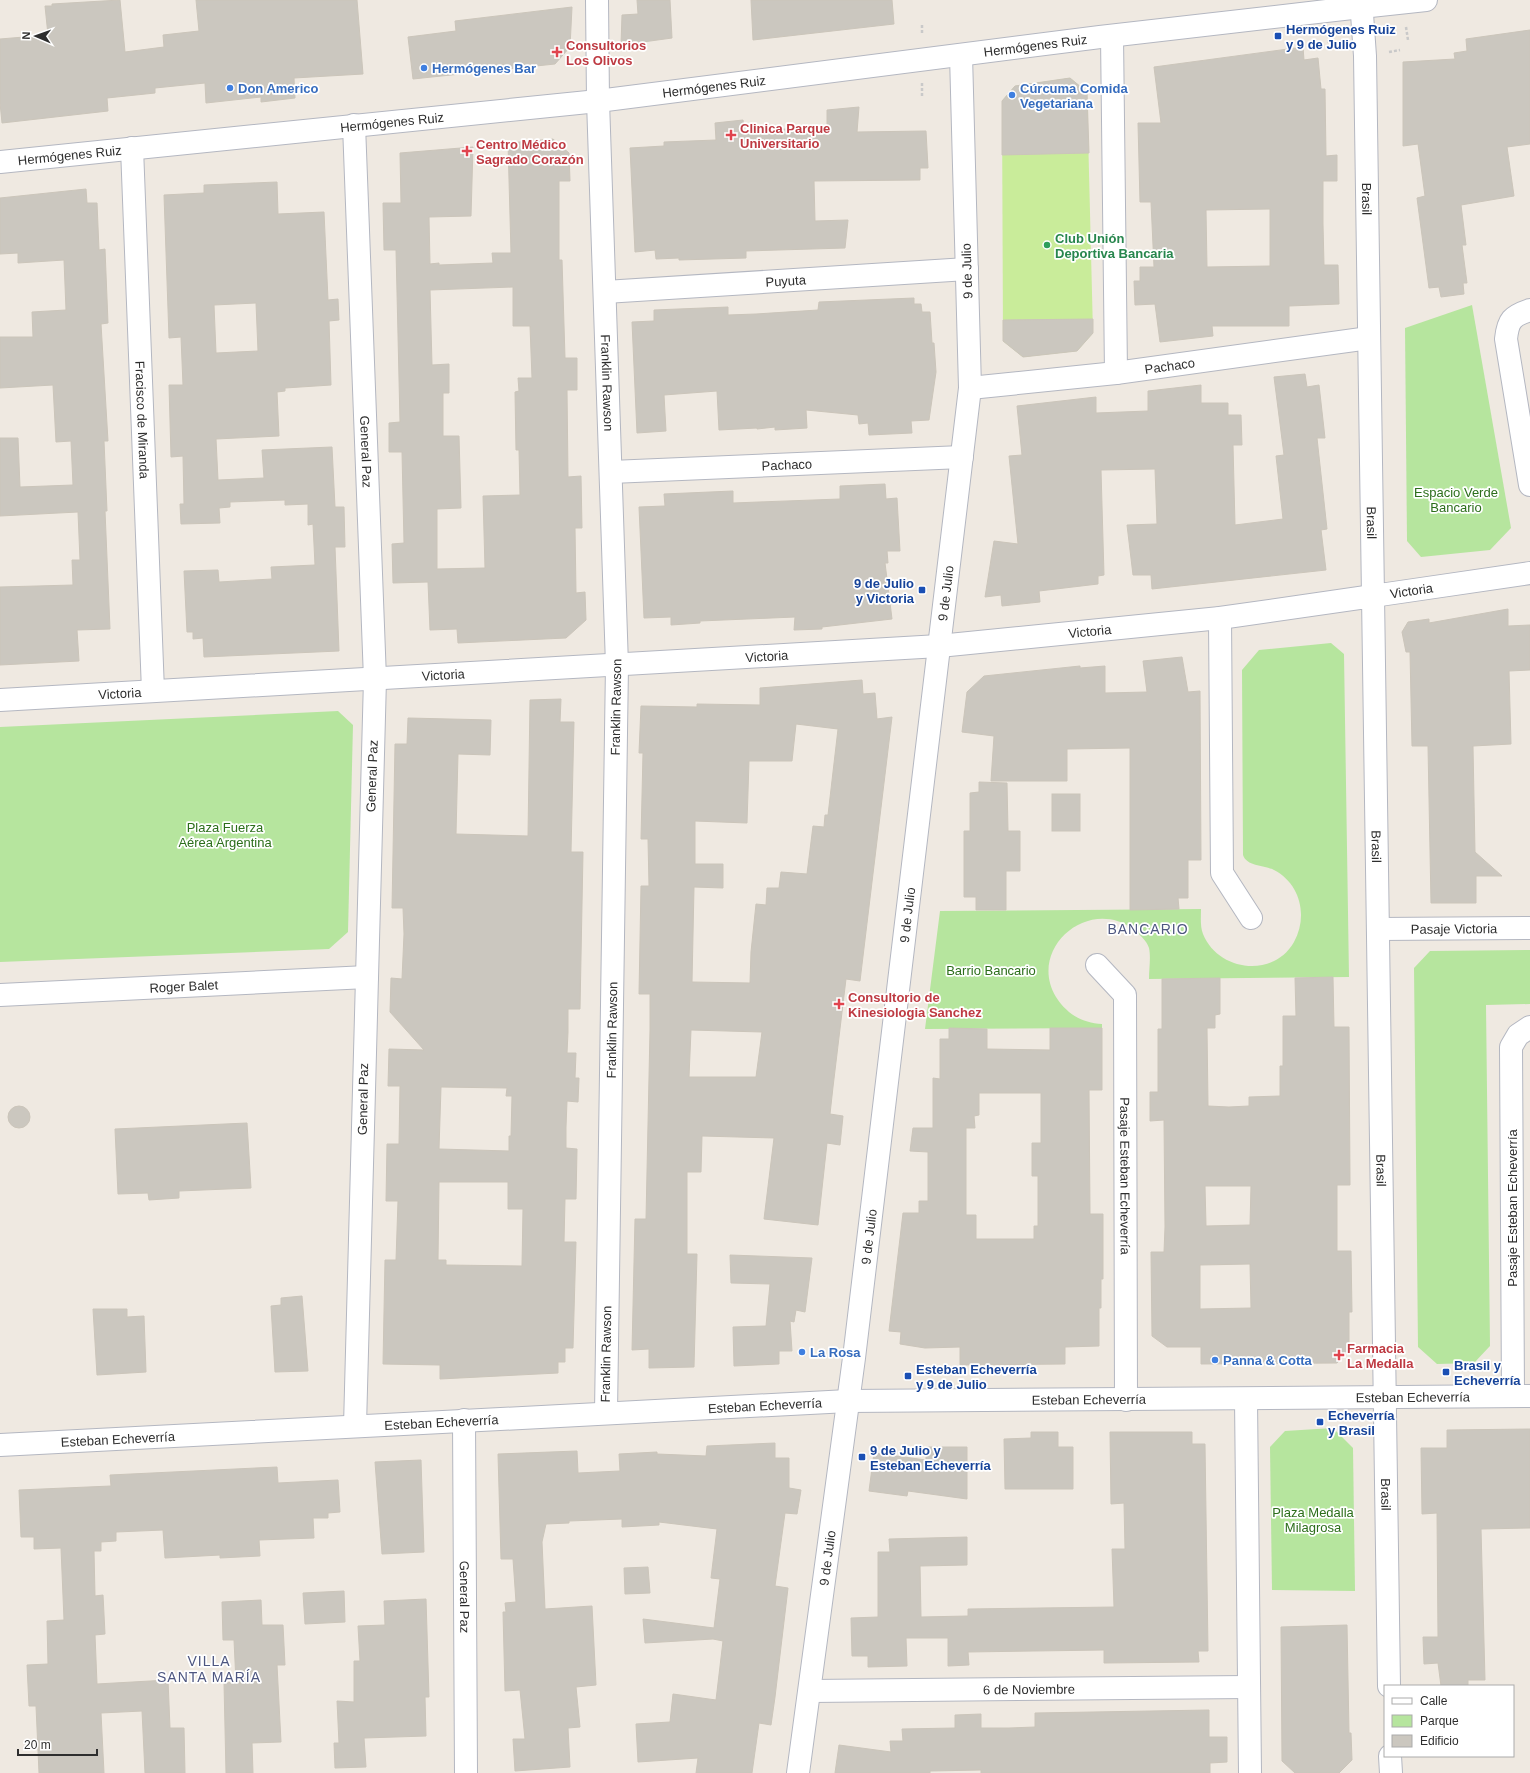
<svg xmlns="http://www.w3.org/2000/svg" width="1530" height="1773" font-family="Helvetica,sans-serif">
<rect width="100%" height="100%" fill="#efe9e1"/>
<!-- green -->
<g fill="#b6e59e">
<polygon points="1472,305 1511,528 1490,550 1421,557 1407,541 1405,328"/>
<path d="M1331,643L1344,654L1349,977L1149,979C1149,969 1151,957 1149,948C1147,941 1139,934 1133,929C1088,896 1027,949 1056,997C1067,1014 1082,1023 1102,1024V1028L925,1029L940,911L1201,909C1201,917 1200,926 1203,934C1218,971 1273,979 1294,942C1308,917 1301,884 1274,870C1265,865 1247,867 1243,855L1242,670L1259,650Z"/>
<polygon points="338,711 353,725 348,932 329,949 0,962 0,727"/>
<polygon points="1530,950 1530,1004 1486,1005 1490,1346 1474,1363 1437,1364 1418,1347 1414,968 1430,951"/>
<polygon points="1333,1428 1353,1448 1355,1591 1272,1590 1270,1447 1285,1431"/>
</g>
<!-- pitch -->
<polygon fill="#c9ec9a" points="1070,78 1087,92 1093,333 1077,351 1023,357 1003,341 1002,101 1015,86"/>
<!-- building -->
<g fill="#cbc7bf" stroke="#cbc5ba" fill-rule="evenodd">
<polygon points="120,0 125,52 164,47 163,35 199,31 196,0 357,0 363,74 294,78 295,98 261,102 261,97 206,103 205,83 155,88 155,93 107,98 108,111 2,123 0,103 0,39 48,35 45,6 52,6 52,4"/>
<polygon points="637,0 670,0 672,38 621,45 622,15 638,14"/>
<polygon points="751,0 892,0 894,24 753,40"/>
<polygon points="572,7 570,47 555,64 413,79 408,37 456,31 455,21"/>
<polygon points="1530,30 1530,144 1507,147 1514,196 1461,205 1466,245 1462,245 1467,283 1463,283 1464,294 1441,297 1439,287 1429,288 1417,198 1425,196 1418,144 1403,146 1403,62 1455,59 1454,53 1467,51 1466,39"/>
<path d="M1303,47L1304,60L1318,58L1321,89H1325L1326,156L1337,155V181H1323V224L1324,265H1338L1339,304L1289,306V326H1212L1213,336L1160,342L1155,304L1135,305L1134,281H1140V267H1154L1151,202H1140L1138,123H1161L1154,67ZM1270,209V266L1207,267L1206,210Z"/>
<polygon points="1070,78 1087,92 1089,153 1002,155 1002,101 1015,86"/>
<polygon points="859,107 857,132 926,131 928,168 920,168 920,180 814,181 815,221 848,220 845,248 746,251 746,258 679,260 679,258 656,259 655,250 635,252 630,148 664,146 664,142 716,140 715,123 743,120 744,131 827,127 827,110"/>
<path d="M553,139L569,153L570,181H559V260H562L565,358H577V390H567L568,477L581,476L582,528H575L576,593L585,592L586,620L566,638L458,643L457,629L430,630L428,582L393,583L392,544L404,543L402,452H389V423L400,422L398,335L396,250H384L383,203H401L400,153L473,147L471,216L429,217L430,264L439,263V265L493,263L492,253H511L508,143ZM513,287V326H530L532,378H518L519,391L515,392L516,450H519L520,495L483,496L485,568L437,569V509L461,508L459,436H443V393H449V364L432,365L430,290Z"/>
<path d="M277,182L278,214L324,212L328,300L338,299L339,320L329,321L331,385L285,388V391L277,392L279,436L216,439L218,480L264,478L262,450L332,447L335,507H344L345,547H335L339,651L204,657L203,638L193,639V632H187L184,571L218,570L219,582L272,579L271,567L315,565L313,524L308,525V504L285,505V500L230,502V507L219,508L220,523L181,524L180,504H184L183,456L171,457L169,385H183L181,337L169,338L164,195L204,193V185ZM256,303L258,351L216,353L214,305Z"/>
<polygon points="86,189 87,203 97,203 99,250 105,249 108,323 101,324 108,441 104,441 107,511 105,511 110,629 77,630 79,661 0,665 0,587 73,585 72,560 80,560 78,512 0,516 0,438 18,438 20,487 73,485 71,441 56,442 53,385 0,388 0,337 33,337 32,312 66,310 64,260 18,263 18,253 0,254 0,198"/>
<polygon points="914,298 914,304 921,304 922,312 930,312 932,343 934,343 936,372 929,420 911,421 912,433 869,435 868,423 859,424 858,415 806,410 807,428 775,430 775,427 757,429 757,428 719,430 717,391 664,395 666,431 637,433 632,322 654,321 654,310 728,307 728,315 756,314 818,310 819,302"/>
<polygon points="1093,319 1093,333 1077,351 1023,357 1003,341 1003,320"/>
<polygon points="1305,374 1307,387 1319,385 1325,438 1317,438 1327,529 1321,530 1326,570 1152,589 1151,575 1133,575 1127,525 1157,524 1155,469 1101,470 1104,575 1098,576 1098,584 1039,591 1040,602 1002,606 1001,595 985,597 994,541 1018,544 1009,456 1022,455 1017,406 1096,397 1096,413 1148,411 1148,391 1201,385 1201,403 1228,403 1228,415 1241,415 1242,445 1233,445 1235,525 1283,519 1276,456 1284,455 1274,377"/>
<polygon points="885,484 886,499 897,498 900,551 887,551 888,563 885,563 892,619 822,627 822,629 794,630 795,617 700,621 700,623 671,625 671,617 644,618 639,507 665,506 664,494 733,491 733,503 759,502 840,499 840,486"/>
<polygon points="1508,609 1508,626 1530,625 1530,670 1509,671 1511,744 1473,746 1475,852 1502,876 1476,876 1476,903 1431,903 1428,746 1412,746 1410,652 1406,652 1402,632 1408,622 1429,619 1429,623"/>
<polygon points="1182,657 1188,692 1200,691 1201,860 1188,860 1188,898 1178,898 1179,909 1130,910 1130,748 1067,749 1067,781 991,781 994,736 962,732 967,692 984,676 1080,666 1080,668 1105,666 1105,693 1147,692 1143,661"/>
<path d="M862,680L863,694L875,693L877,719L892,717L860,981L846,979L833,1087L830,1114L843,1116L840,1145L827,1143L818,1225L764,1219L774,1138L702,1136L701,1172H687V1254H697L694,1367L649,1368V1349L632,1350L635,1219H646L650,1030V994H639L641,886H649L648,839H641L643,753H639L641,706L697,707V704L760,705V688ZM796,724L838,729L828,815H825L824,827L813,826L807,874L781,872L779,888H767L766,905L756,904L751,952L750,983L692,982L694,887L723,888V864H695V821L747,823L749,761H792ZM691,1030L762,1032L756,1077H689Z"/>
<path d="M561,699L560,722H574L571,852H583L580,1009H568V1032L567,1053H576L575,1078H579L578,1102L567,1101L566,1127V1148L577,1149L576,1199H565L564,1242H576L573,1348H565V1362H558V1373L440,1379V1365L383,1364L385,1260H396L398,1201H386L387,1144H399L400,1086H388L389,1049L424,1050L390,1012L391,978L402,979L404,934L403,908H392L395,744H407L408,718L491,720L490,755L458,754L456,834L528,836L530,700ZM441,1087L507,1088L506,1096H512L511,1136H509V1151L439,1149ZM439,1182H508V1209H523L522,1266L446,1265V1260H438Z"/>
<polygon points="979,782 1007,783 1008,831 1020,831 1020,871 1006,871 1006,910 976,910 976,897 964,897 964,831 970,831 970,793 979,792"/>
<rect x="1052" y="794" width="28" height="37"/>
<path d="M1333,977L1334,1027H1349L1350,1185H1337V1251H1351L1352,1312H1349V1349L1337,1363L1201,1364V1347H1167L1152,1336L1151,1252H1164L1165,1227L1164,1120L1150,1121V1092H1158V1029H1162V979L1220,978V1014L1215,1015V1028H1207L1208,1106L1229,1107L1249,1106V1097L1280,1096V1066H1283V1016H1296L1295,978ZM1205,1186H1251L1250,1225L1206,1226ZM1250,1264L1251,1308L1200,1309V1265Z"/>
<path d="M949,1028L987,1029V1049L1050,1050V1028H1102V1090H1089L1090,1214H1103V1279H1101V1308H1099V1346L1065,1347V1364L960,1365V1347L925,1348L900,1344L901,1332L889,1331L903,1213H919V1201H928V1152L910,1151L913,1128H933V1078L940,1079V1039H949ZM979,1093H1041V1143H1032V1176H1038V1226H1034V1239H976V1215H966V1128H975L974,1116L979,1115Z"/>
<circle cx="19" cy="1117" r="11"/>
<polygon points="247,1123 251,1188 179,1191 179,1198 149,1200 148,1193 118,1194 115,1129"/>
<polygon points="730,1255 812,1258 805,1312 796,1310 794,1322 790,1321 792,1351 779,1351 779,1364 734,1366 733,1327 766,1326 770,1284 731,1283"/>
<polygon points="302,1296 308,1371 275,1372 271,1306 281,1305 281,1298"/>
<polygon points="93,1309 127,1309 127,1317 144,1316 146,1372 97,1375"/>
<polygon points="1530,1429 1530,1528 1481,1529 1485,1680 1468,1680 1468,1686 1441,1686 1438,1663 1424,1664 1423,1637 1438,1637 1437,1513 1422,1514 1421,1448 1447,1448 1447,1430"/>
<polygon points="1031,1432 1058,1432 1058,1447 1073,1447 1073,1489 1005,1489 1004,1439 1031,1438"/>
<polygon points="1110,1432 1192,1432 1192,1444 1205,1444 1208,1651 1198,1651 1199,1662 1104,1663 1104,1650 1034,1651 968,1652 969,1665 948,1666 948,1638 906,1638 907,1666 868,1667 868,1656 852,1656 851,1618 878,1617 878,1552 890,1552 889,1539 967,1537 967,1565 920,1566 921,1617 968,1616 968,1609 1114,1607 1112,1549 1125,1549 1124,1503 1111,1504"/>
<polygon points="775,1443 775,1458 789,1458 789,1488 801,1490 797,1514 785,1513 775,1586 788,1588 775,1697 771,1725 759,1723 752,1773 696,1773 698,1758 638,1762 636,1724 670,1722 673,1694 716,1700 723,1641 713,1639 645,1643 643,1619 714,1628 720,1579 711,1578 717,1529 659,1522 659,1525 622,1527 622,1519 569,1521 569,1523 546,1524 542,1542 545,1609 592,1606 596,1685 576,1687 580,1727 568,1728 570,1767 515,1771 513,1739 525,1739 520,1690 505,1691 503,1612 506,1612 505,1603 516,1602 513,1559 501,1559 498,1454 577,1451 578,1473 620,1471 619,1454 657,1452 657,1454 706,1456 707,1446"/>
<polygon points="926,1447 967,1447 967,1499 908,1491 907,1496 869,1491 874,1453 926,1460"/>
<polygon points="421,1460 424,1552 382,1554 375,1462"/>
<polygon points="277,1467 278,1483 338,1480 340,1512 328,1513 328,1518 313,1518 314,1538 259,1540 260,1556 220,1558 220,1555 165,1558 163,1530 116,1532 116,1541 101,1542 101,1551 94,1551 95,1596 103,1595 105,1634 95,1635 97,1684 168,1680 170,1728 184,1728 185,1773 145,1773 142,1711 101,1713 104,1773 39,1773 36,1706 29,1706 27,1665 48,1664 47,1621 64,1620 61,1548 34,1549 34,1537 21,1537 19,1490 111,1486 110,1475"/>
<polygon points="648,1567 650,1593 625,1594 624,1568"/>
<polygon points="344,1591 345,1622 305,1624 303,1593"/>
<polygon points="426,1599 429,1697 425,1697 426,1736 364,1738 366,1767 335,1768 334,1743 339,1743 337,1701 354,1702 354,1661 360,1661 358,1626 385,1625 384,1601"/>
<polygon points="261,1600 262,1625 283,1625 285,1665 277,1665 281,1742 252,1743 253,1773 226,1773 224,1683 236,1682 234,1640 223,1640 222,1602"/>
<polygon points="1347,1625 1349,1733 1351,1733 1352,1760 1339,1773 1295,1773 1282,1761 1281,1627"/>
<polygon points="1209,1710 1209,1737 1227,1737 1227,1762 1210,1763 1210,1773 981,1773 981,1770 930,1771 930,1773 835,1773 839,1745 891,1752 890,1741 903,1741 902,1729 955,1728 955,1715 981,1714 981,1728 1009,1728 1035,1727 1035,1713"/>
</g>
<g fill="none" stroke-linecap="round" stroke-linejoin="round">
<defs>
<g id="minor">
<path id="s1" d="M597,0L598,101L617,665L606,1413"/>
<polyline points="1361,7 1426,0"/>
<polyline points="1112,36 1116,373"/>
<path id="s2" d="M354,125L375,679L355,1426"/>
<path id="s3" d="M132,148L153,691"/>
<path id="s4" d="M605,292L967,269"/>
<path d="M1530,310C1512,316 1508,320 1506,339L1530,485"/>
<path id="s5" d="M970,388L1116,373L1369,338"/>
<path id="s6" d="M611,472L962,457"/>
<polyline points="1220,618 1222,873 1251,918"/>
<path id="s7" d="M0,700L939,646L1220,618L1373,596L1389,1686"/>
<path id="s8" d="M1378,929L1530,928"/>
<path id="s9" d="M1097,965L1125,995L1126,1400"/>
<path id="s10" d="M0,995L367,977"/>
<polyline points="1513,1396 1511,1047 1518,1035 1530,1027"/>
<polyline points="1246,1399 1250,1773"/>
<path id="s11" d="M464,1420L466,1773"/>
<path id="s12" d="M0,1445L848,1401L1530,1396"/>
<path id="s13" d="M810,1691L1249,1687"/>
<polyline points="1390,1756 1391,1773"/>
<path id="s14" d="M798,1773L854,1358L970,388L961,55"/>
</g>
<g id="tertiary">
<path id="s15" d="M1361,0L1365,56L1373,596L1530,573"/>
<path id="s16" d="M0,162L598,101L1100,37L1361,7"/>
</g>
</defs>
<!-- minor casing -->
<use href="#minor" stroke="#b4b7c1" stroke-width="24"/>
<!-- tertiary casing -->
<use href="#tertiary" stroke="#b4b7c1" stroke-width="24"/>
<!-- path -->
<g stroke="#c9c9c9" stroke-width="2.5" stroke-dasharray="3 2" stroke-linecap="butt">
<polyline points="922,25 922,34"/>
<polyline points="1406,27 1408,40"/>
<polyline points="1328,35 1329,50"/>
<polyline points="1389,52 1400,50"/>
<polyline points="922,96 922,83"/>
</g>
<!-- minor -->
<use href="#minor" stroke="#fff" stroke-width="22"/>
<!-- tertiary -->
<use href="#tertiary" stroke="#fff" stroke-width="22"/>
</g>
<!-- markers -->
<g fill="#1a4fb4" stroke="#fff" stroke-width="1.5">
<rect x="1274" y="32" width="8" height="8" rx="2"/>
<rect x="918" y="586" width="8" height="8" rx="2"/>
<rect x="1442" y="1368" width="8" height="8" rx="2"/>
<rect x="904" y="1372" width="8" height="8" rx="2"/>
<rect x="1316" y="1418" width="8" height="8" rx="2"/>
<rect x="858" y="1453" width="8" height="8" rx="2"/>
</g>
<g fill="#e0444e" stroke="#fff" stroke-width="1.5">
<path d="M555 46h4v4h4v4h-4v4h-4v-4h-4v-4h4z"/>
<path d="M729 129h4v4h4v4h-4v4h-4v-4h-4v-4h4z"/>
<path d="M465 145h4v4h4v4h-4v4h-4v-4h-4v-4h4z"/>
<path d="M837 998h4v4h4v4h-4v4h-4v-4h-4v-4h4z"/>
<path d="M1337 1349h4v4h4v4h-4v4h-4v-4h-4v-4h4z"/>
</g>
<g fill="#3f7fe0" stroke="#fff" stroke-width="1.5">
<circle cx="424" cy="68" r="4"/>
<circle cx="230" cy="88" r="4"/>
<circle cx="1012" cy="95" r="4"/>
<circle cx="802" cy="1352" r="4"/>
<circle cx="1215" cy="1360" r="4"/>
</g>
<circle fill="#2e9e5b" stroke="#fff" stroke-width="1.5" cx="1047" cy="245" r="4"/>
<g text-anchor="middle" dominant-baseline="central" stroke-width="3.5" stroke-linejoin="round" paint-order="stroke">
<!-- transit labels -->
<g font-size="13" font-weight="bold" fill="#164399" stroke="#fff" text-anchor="start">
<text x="1286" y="29">Hermógenes Ruiz<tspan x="1286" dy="15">y 9 de Julio</tspan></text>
<text x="914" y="583" text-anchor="end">9 de Julio<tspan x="914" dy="15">y Victoria</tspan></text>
<text x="1454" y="1365">Brasil y<tspan x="1454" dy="15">Echeverría</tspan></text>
<text x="916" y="1369">Esteban Echeverría<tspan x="916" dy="15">y 9 de Julio</tspan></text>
<text x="1328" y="1415">Echeverría<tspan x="1328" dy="15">y Brasil</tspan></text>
<text x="870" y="1450">9 de Julio y<tspan x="870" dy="15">Esteban Echeverría</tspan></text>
</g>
<!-- health labels -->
<g font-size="13" font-weight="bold" fill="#be3a42" stroke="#fff" text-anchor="start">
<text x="566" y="45">Consultorios<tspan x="566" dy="15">Los Olivos</tspan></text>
<text x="740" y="128">Clinica Parque<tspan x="740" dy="15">Universitario</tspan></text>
<text x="476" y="144">Centro Médico<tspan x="476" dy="15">Sagrado Corazón</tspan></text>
<text x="848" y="997">Consultorio de<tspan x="848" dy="15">Kinesiologia Sanchez</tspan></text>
<text x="1347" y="1348">Farmacia<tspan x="1347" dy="15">La Medalla</tspan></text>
</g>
<!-- street labels -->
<g font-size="13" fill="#2e2e2e" stroke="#fff">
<text stroke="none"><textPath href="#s16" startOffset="1042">Hermógenes Ruiz</textPath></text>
<text stroke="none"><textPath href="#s16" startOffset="718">Hermógenes Ruiz</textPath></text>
<text stroke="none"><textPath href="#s16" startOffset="394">Hermógenes Ruiz</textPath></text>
<text stroke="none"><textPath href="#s16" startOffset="70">Hermógenes Ruiz</textPath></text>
<text stroke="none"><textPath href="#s15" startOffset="199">Brasil</textPath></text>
<text transform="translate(967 271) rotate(-92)">9 de Julio</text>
<text stroke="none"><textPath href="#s4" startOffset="181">Puyuta</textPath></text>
<text stroke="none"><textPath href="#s5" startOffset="201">Pachaco</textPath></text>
<text stroke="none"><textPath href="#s1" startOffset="383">Franklin Rawson</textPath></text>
<text stroke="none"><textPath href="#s3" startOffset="272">Fracisco de Miranda</textPath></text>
<text stroke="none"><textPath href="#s2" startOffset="327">General Paz</textPath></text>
<text stroke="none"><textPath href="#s6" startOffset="176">Pachaco</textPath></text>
<text stroke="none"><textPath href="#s15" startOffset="523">Brasil</textPath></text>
<text stroke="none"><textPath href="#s15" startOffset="635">Victoria</textPath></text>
<text stroke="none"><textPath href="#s14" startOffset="1189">9 de Julio</textPath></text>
<text stroke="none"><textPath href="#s7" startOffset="1092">Victoria</textPath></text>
<text stroke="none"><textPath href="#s7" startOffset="768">Victoria</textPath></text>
<text stroke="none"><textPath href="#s7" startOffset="444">Victoria</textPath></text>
<text stroke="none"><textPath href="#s7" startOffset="120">Victoria</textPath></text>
<text transform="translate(616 707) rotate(-89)">Franklin Rawson</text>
<text transform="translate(372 776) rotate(-88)">General Paz</text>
<text stroke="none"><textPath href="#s7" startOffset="1628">Brasil</textPath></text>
<text stroke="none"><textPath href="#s14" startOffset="865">9 de Julio</textPath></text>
<text stroke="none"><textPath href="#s8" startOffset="76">Pasaje Victoria</textPath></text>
<text stroke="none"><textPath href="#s10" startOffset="184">Roger Balet</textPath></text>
<text transform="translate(612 1030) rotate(-89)">Franklin Rawson</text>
<text transform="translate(363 1099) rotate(-89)">General Paz</text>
<text stroke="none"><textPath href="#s7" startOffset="1952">Brasil</textPath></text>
<text stroke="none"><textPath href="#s9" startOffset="222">Pasaje Esteban Echeverría</textPath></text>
<text transform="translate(1512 1208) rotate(-90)">Pasaje Esteban Echeverría</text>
<text stroke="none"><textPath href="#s14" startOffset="541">9 de Julio</textPath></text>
<text transform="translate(606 1354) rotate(-89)">Franklin Rawson</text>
<text stroke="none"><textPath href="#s12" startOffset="1414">Esteban Echeverría</textPath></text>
<text stroke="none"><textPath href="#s12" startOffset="1090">Esteban Echeverría</textPath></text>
<text stroke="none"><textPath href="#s12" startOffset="766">Esteban Echeverría</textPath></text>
<text stroke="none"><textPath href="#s12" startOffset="442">Esteban Echeverría</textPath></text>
<text stroke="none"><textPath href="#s12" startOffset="118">Esteban Echeverría</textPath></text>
<text stroke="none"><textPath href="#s7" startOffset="2276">Brasil</textPath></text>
<text stroke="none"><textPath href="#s14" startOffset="217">9 de Julio</textPath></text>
<text stroke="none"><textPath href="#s11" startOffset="177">General Paz</textPath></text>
<text stroke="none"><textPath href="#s13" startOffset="219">6 de Noviembre</textPath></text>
</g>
<!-- shop labels -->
<g font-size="13" font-weight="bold" fill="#366cbe" stroke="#fff" text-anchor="start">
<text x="432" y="68">Hermógenes Bar</text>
<text x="238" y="88">Don Americo</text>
<text x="1020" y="88">Cúrcuma Comida<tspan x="1020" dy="15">Vegetariana</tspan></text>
<text x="810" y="1352">La Rosa</text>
<text x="1223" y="1360">Panna &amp; Cotta</text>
</g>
<!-- leisure labels -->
<g font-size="13" font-weight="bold" fill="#27864d" stroke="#fff" text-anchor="start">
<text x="1055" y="238">Club Unión<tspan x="1055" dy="15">Deportiva Bancaria</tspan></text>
</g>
<!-- park labels -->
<g font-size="13" fill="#2c6e1b" stroke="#fff">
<text x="1456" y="492">Espacio Verde<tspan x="1456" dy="15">Bancario</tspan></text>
<text x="225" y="827">Plaza Fuerza<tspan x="225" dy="15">Aérea Argentina</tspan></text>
<text x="991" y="970">Barrio Bancario</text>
<text x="1313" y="1512">Plaza Medalla<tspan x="1313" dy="15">Milagrosa</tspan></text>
</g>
<!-- neighbourhood labels -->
<g font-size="14" letter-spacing="1" fill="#4d5680" stroke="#fff">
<text x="1148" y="929">BANCARIO</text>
<text x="209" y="1661">VILLA<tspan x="209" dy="16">SANTA MARÍA</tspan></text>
</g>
</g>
<!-- legend -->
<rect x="1384" y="1685" width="130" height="72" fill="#ffffff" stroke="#ababab"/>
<rect x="1392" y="1698" width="20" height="6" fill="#ffffff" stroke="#ababab"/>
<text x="1420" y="1705" font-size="12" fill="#2e2e2e">Calle</text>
<rect x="1392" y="1715" width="20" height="12" fill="#b6e59e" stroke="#ababab"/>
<text x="1420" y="1725" font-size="12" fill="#2e2e2e">Parque</text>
<rect x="1392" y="1735" width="20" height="12" fill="#cbc7bf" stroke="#ababab"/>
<text x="1420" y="1745" font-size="12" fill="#2e2e2e">Edificio</text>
<!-- north arrow -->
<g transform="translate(36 36) rotate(272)" stroke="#ffffff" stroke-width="3" paint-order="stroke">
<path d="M0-3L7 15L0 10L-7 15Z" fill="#2e2e2e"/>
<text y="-6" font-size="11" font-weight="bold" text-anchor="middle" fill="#2e2e2e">N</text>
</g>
<!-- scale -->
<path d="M18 1749v6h79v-6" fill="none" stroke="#2e2e2e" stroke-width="2"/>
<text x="24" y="1749" font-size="12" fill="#2e2e2e" stroke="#ffffff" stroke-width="3" paint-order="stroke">20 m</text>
</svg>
